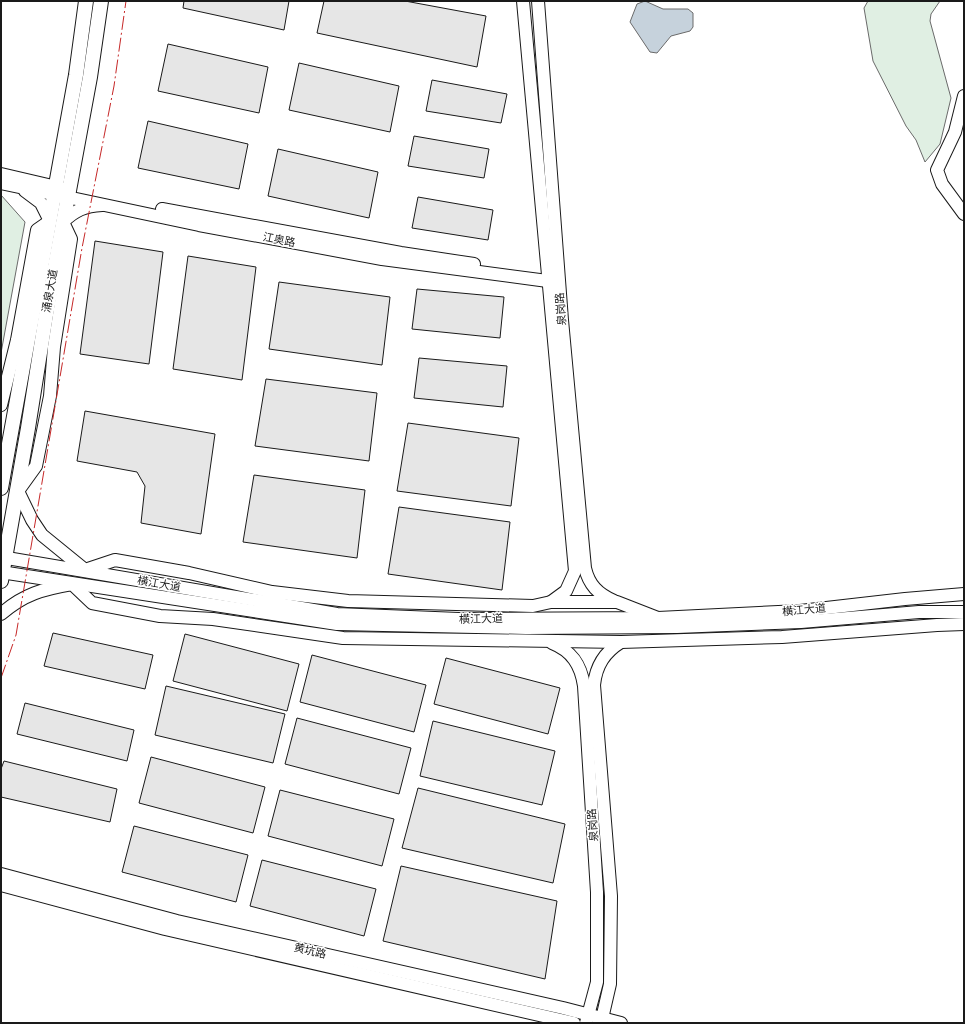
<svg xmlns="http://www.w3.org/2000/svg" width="965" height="1024" font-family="'Fira Sans Condensed','Noto Sans SC',sans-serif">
<rect width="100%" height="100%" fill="#fff"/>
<!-- green -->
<g fill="#e0efe3" stroke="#6a6a6a">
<polygon points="868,1 940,1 931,14 930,21 951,98 940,144 925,162 916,140 906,126 873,61 864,8"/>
<polygon points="1,195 25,222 1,353"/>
</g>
<!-- water -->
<polygon fill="#c6d2dc" stroke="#6a6a6a" points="645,1 663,9 688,9 693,13 693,27 690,31 671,36 657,53 650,52 630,22 637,4"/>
<!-- building -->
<g fill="#e6e6e6" stroke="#1a1a1a">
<polygon points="184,1 289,1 284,30 183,8"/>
<polygon points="324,1 405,1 486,16 477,67 317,33"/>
<polygon points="168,44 268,67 259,113 158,91"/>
<polygon points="299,63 399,86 390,132 289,110"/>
<polygon points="432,80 507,94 501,123 426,111"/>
<polygon points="148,121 248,144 239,189 138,168"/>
<polygon points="414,136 489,149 484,178 408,166"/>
<polygon points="278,149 378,172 369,218 268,196"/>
<polygon points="418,197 493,210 488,240 412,228"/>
<polygon points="95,241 163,252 149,364 80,354"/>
<polygon points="188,256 256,267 242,380 173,369"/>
<polygon points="279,282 390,297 382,365 269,349"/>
<polygon points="417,289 504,297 500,338 412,329"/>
<polygon points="419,358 507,366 503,407 414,398"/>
<polygon points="266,379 377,393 369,461 255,446"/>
<polygon points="85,411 215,434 201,534 141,523 145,486 137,472 77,461"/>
<polygon points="408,423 519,438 511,506 397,491"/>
<polygon points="254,475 365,490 357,558 243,542"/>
<polygon points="399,507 510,522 502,590 388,574"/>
<polygon points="53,633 153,655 145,689 44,666"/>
<polygon points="185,634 299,664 287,711 173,681"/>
<polygon points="312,655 426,685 414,732 300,702"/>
<polygon points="446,658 560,688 548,734 434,704"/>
<polygon points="166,686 285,714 273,763 155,735"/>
<polygon points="25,703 134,730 127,761 17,734"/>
<polygon points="297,718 411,748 399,794 285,764"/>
<polygon points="433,721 555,751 542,805 420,776"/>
<polygon points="151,757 265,787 253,833 139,803"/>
<polygon points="4,761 117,789 110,822 1,797 1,769"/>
<polygon points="418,788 565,824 553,883 402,848"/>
<polygon points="280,790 394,819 382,866 268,836"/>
<polygon points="134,826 248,855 236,902 122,872"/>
<polygon points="262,860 376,889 364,936 250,906"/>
<polygon points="401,866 557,901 545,979 383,941"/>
</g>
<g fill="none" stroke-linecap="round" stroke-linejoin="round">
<defs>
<g id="secondary">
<polyline points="523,1 575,571 566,591 551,602"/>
<path d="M538,1L562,320L585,568C589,585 598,594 614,601"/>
<polyline points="964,96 955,132 937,170 942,184 964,214"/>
<polyline points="1,174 61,188"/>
<polyline points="1,183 199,225 382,259 555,282"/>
<path d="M102,205C85,206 75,210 63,222L71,239L54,347L50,396L36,466L18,491L32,520L42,535L85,570L115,560L189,573L272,592L348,601L533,606L551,602H617L658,618"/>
<polyline points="162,209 401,253 474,264"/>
<polyline points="1,405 17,340 37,230 50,221 41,203 25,191"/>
<polyline points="1,557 337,614 459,619 658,618 800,611 905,599 964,594"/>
<polyline points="1,572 337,624 526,628 677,627 801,622 919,612 964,612"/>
<path d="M1,614C24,594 43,589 72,584L92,603L160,616L213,619L343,638L621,642L782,637L937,625L964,624"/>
<path d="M552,643C572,651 581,665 584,686L597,892V982L586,1023"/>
<polyline points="1,874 177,921 563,1008 621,1023"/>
<polyline points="1,885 165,929 574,1023"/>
<path d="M601,1023L610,984L611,896L594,685C596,665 605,652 621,642"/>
</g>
<g id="primary">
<polyline points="1,488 76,75 86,1"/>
<polyline points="1,581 28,428 46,315 90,77 101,1"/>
</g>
</defs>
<!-- secondary casing -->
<use href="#secondary" stroke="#1a1a1a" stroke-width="14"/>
<!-- primary casing -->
<use href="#primary" stroke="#1a1a1a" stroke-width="16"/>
<!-- secondary -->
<use href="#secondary" stroke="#fff" stroke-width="12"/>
<!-- primary -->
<use href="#primary" stroke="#fff" stroke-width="14"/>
<!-- power -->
<polyline stroke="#c62828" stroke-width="1" stroke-dasharray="14 3 2 3" stroke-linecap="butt" points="1,678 16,635 82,248 114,86 126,1"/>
</g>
<g text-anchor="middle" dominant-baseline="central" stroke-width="3" stroke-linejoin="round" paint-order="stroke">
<!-- street labels -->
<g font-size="11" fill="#1a1a1a" stroke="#fff">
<text transform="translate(279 240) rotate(11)">江奥路</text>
<text transform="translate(50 291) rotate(-80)">涌泉大道</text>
<text transform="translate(561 309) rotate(-94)">泉岗路</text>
<text transform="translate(159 584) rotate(10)">横江大道</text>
<text transform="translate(804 610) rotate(-5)">横江大道</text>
<text transform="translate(481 619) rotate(-1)">横江大道</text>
<text transform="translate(593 825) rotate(-94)">泉岗路</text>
<text transform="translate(310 951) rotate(13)">黄坑路</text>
</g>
</g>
<!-- border -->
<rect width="965" height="1024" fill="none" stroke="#1a1a1a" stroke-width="4"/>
</svg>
